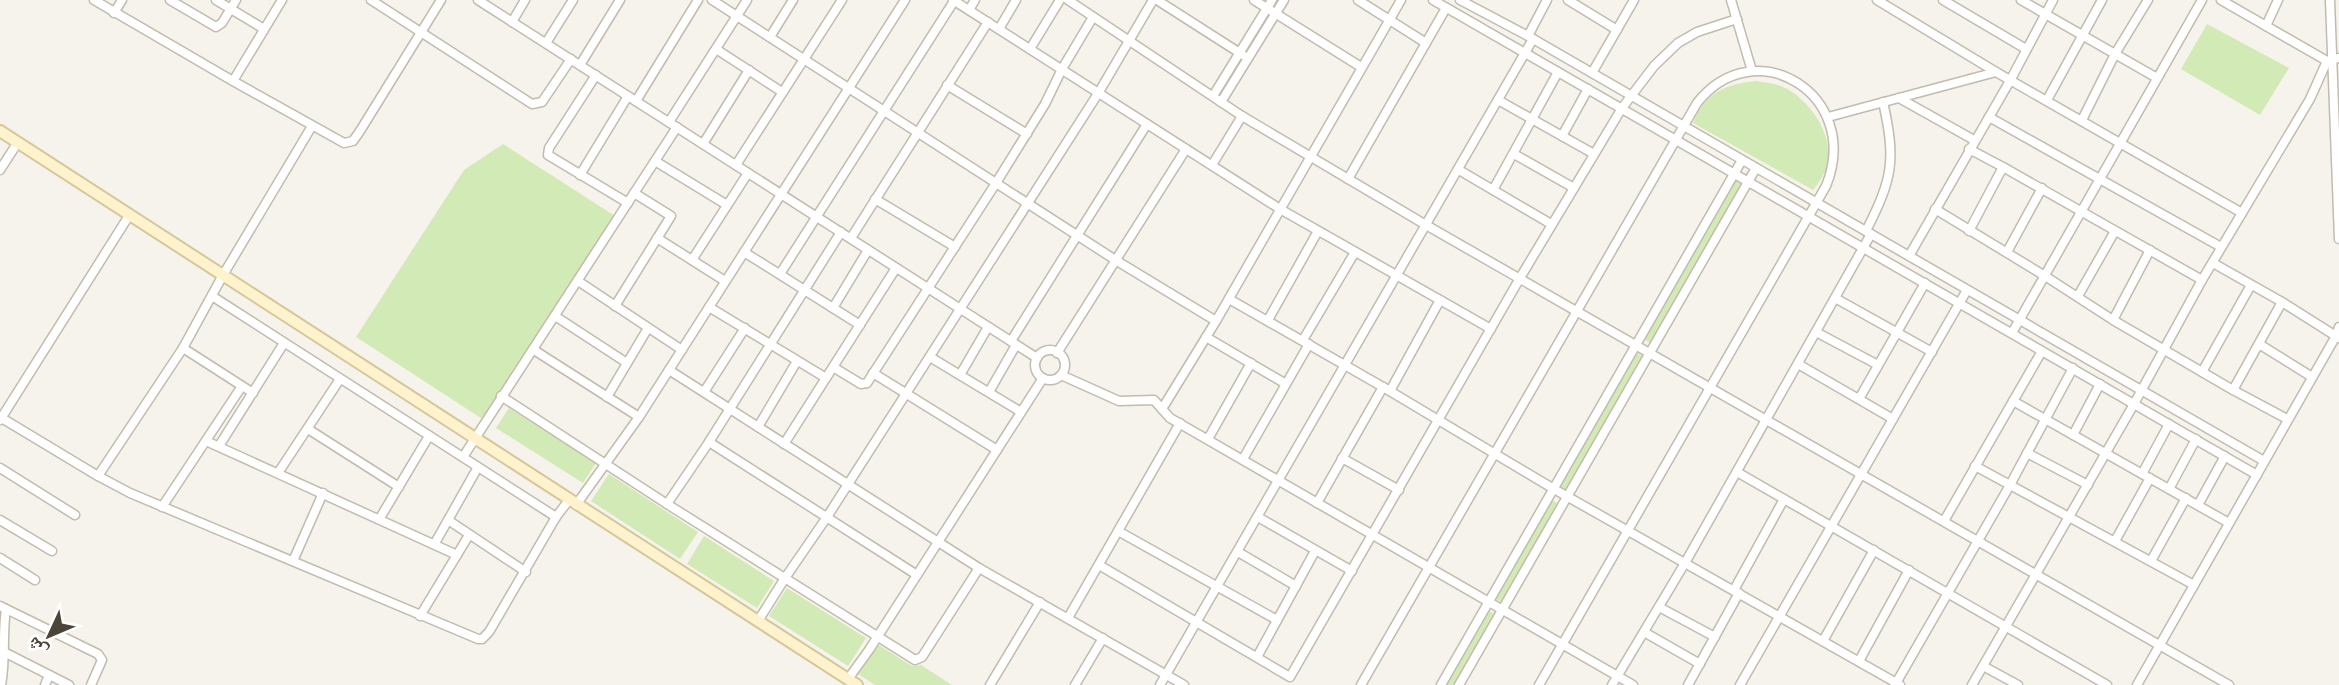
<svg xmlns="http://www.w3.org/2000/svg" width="2339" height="685" font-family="'Source Sans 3','Noto Naskh Arabic',sans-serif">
<rect width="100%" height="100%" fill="#f6f3ec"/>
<!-- green -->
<g fill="#d2eab5">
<polygon points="2207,24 2289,68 2260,115 2181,69"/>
<path d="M1756,81C1769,83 1781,84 1792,92C1816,108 1837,143 1825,172C1822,178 1817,185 1813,190L1693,123C1705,93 1725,84 1756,81Z"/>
<polygon points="503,144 615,216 484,420 356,337 464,170"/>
<polygon points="1737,175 1745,179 1652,344 1644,339"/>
<polygon points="1636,353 1645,357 1566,493 1558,488"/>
<polygon points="509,408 596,463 583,483 496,428"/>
<polygon points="609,474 698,532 680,559 591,501"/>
<polygon points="1552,500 1559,504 1503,603 1496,599"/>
<polygon points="704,536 774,581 757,608 687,564"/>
<polygon points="787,588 866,638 848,666 769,616"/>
<polygon points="1488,610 1496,615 1455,685 1445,685"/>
<polygon points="877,644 912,666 921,665 952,685 875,685 858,674"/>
</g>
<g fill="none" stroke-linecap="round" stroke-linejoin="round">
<defs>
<g id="minor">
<polyline points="94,0 233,81 344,143 353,141 360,131 441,0"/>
<polyline points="170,0 216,27 222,23 236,0"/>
<polyline points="216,0 264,29"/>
<polyline points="371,0 532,104 542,102 571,59"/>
<polyline points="478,0 1037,358"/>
<polyline points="712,0 1117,261 1216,321"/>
<polyline points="953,0 1280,209 1491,329"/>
<polyline points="1068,0 1242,116 1426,225 2229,685"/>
<polyline points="1157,0 1243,55"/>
<polyline points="1254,0 1361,67"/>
<polyline points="1358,0 1426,43"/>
<polyline points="1433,0 2257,475"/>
<polyline points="1460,0 1528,36 2264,461"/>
<polyline points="1568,0 1617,30"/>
<polyline points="1731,0 1752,71"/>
<polyline points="1877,0 1996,72 2242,213"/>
<polyline points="1943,0 2026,49"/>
<polyline points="2021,0 2157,78"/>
<polyline points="2221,0 2327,61 2339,58"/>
<polyline points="2330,0 2339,239"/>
<polyline points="969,10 975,0"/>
<polyline points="114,13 122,0"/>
<polyline points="512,22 525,0"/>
<polyline points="2266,26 2278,0"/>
<polyline points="999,29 1016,0"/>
<polyline points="1528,36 1547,0"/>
<polyline points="770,37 793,0"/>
<polyline points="546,43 573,0"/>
<polyline points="716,49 782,92"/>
<polyline points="1030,49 1060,0"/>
<polyline points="580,65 620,0"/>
<polyline points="1592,73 1634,0"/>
<polyline points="596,75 549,148 548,155 628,203"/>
<polyline points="233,81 282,0"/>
<polyline points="947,85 1027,134"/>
<polyline points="1213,96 1272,0"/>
<polyline points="1899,98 1974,140"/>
<polyline points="1498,100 1594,154"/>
<polyline points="2047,100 2102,0"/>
<polyline points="636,101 698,0"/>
<polyline points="1221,102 1284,0"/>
<polyline points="1828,117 1996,72"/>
<polyline points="1989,117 2221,247"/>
<polyline points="2082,120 2115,54 2148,0"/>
<polyline points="669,122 747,0"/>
<polyline points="1562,136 1588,89"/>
<polyline points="703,144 749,70"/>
<polyline points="1969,149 2003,167"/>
<polyline points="1514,154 1574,188"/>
<polyline points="655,161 727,205"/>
<polyline points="736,165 842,0"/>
<polyline points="1212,165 1242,116"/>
<polyline points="0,170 18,142"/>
<polyline points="1459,170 1551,224"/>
<polyline points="580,175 628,96"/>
<polyline points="1348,179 1446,8"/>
<polyline points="1493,190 1558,72"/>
<polyline points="875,199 955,247"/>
<polyline points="1935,209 2045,276 2113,320 2233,390 2287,419"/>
<path d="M1866,231C1893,178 1896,160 1883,102"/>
<polyline points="1969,231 2003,167 2202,280"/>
<polyline points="657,238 725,281"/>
<polyline points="851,238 988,22"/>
<polyline points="744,252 860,325"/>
<polyline points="2007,252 2042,188"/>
<polyline points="1909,256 2011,79 2053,0"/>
<polyline points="692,260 748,173"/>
<polyline points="2213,263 2282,302 2339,338"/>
<polyline points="780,274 954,1"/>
<polyline points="578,281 682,350"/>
<polyline points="212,296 556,517"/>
<polyline points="2078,296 2115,231"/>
<polyline points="1835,298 1932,352"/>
<polyline points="1229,299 1383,387 1554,489 1900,685"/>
<polyline points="615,306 671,216 634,193"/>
<polyline points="709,307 826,378"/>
<polyline points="833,308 868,250"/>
<polyline points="555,316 627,363"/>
<polyline points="1268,320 1318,231"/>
<polyline points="2113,320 2150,250"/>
<polyline points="1816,332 1878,365"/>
<polyline points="2012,333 2202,0"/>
<polyline points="1206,337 1286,384"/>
<polyline points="1303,340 1355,252"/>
<polyline points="1011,341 1147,124"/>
<polyline points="2259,344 2312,377"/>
<polyline points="183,348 253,393"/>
<polyline points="534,350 639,417"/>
<circle cx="1050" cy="365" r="15"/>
<polyline points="1057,353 1186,149"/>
<polyline points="930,357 1021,412"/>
<polyline points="1798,364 1893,419"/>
<polyline points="833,367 861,384 867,383 996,183 1045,104 1062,69 1093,17"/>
<polyline points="669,370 979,568 1184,685"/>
<polyline points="2202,372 2251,285"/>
<polyline points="873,373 997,450"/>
<polyline points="960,375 988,327"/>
<polyline points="1061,375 1119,401 1154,400 1170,418 1633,685"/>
<polyline points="2233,390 2282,302"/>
<polyline points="1390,391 1440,300"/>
<polyline points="704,392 745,328"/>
<polyline points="989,392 1016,345"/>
<polyline points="501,396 667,504 915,660 922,657 979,568"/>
<polyline points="607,397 648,328"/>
<polyline points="1859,399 1925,283"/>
<polyline points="2013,401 2229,523"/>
<polyline points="1162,409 1216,321 1401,0"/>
<polyline points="0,417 98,476 130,493 478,639 482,639 489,632 556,517 569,500"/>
<polyline points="0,420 130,214"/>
<polyline points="758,427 797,361"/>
<polyline points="308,429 399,487"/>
<polyline points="2073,435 2100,384"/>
<polyline points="1208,439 1251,363"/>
<polyline points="206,441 457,555"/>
<polyline points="709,442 917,575"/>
<polyline points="784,444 896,268"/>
<polyline points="219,446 284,343"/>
<polyline points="2027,453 2088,485"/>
<polyline points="463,457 677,127"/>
<polyline points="1342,458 1399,490"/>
<polyline points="1243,459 1309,344"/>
<polyline points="1975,466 2194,585"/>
<polyline points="0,468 75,515"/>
<polyline points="1737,472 2107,685"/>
<polyline points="278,473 340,379"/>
<polyline points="2142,474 2169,424"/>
<polyline points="98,476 183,348 223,275 312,126"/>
<polyline points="2169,489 2196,439"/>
<polyline points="1317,503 1383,387"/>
<polyline points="667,504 709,442 841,232"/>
<polyline points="576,505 639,417 905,0"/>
<polyline points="2198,505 2225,456"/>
<polyline points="162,507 242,386"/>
<polyline points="1258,517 1352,571"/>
<polyline points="380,518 429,436"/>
<polyline points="0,520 52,551"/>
<polyline points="448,520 526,572"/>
<polyline points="1944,521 2042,351"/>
<polyline points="1118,531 1277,620"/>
<polyline points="2115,541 2150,478"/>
<polyline points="435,543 478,467"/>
<polyline points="1238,552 1296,586"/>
<polyline points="0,558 35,580"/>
<polyline points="293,561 323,493"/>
<polyline points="2151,561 2186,498"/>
<polyline points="1099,565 1290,677 1520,278 1622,108 1654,66 1678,43 1697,32 1737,19"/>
<polyline points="1734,590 1784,499"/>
<polyline points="0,606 98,654 102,660 91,685"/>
<polyline points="1659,607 1715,637"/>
<polyline points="420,616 469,535"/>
<polyline points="1068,618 1180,423"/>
<polyline points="758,621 785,578 827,517 1099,92 1153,0"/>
<polyline points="1644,632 1700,664"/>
<polyline points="1823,641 1874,550"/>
<polyline points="0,650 69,685"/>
<polyline points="1257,657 1315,551"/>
<polyline points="1859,661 1909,570"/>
<polyline points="1983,666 2018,685"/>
<polyline points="848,679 869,650 1043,378"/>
<path d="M1,685C6,659 2,635 6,609"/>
<polyline points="45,685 49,675"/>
<polyline points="990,685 1040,602"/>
<polyline points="1075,685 1103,638"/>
<polyline points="1160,685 1533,39"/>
<path d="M1361,685L1697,103C1755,29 1863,95 1826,186L1539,685"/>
<polyline points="1441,685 1742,160"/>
<polyline points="1459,685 1756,168"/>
<polyline points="1612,685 1685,563 1871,234"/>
<polyline points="1688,685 1739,593"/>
<polyline points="1740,685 1967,290"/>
<polyline points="1895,685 2010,485 2073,368"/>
<polyline points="1972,685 2134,404 2202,280 2310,99 2327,61"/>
<polyline points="2137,685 2336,336 2339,327"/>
</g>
<polyline id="secondary" points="0,131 857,685"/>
</defs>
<!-- minor casing -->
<use href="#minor" stroke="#c2bbae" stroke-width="11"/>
<!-- secondary casing -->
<use href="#secondary" stroke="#d6c79b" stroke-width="14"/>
<!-- minor -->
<use href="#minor" stroke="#fff" stroke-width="8"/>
<!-- secondary -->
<use href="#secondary" stroke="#fff3cd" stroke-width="10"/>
</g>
<!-- north arrow -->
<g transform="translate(49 636) rotate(226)" stroke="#ffffff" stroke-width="5" paint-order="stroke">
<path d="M0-5L12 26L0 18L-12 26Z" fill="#4b4439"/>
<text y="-10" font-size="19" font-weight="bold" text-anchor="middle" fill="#4b4439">ش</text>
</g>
</svg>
